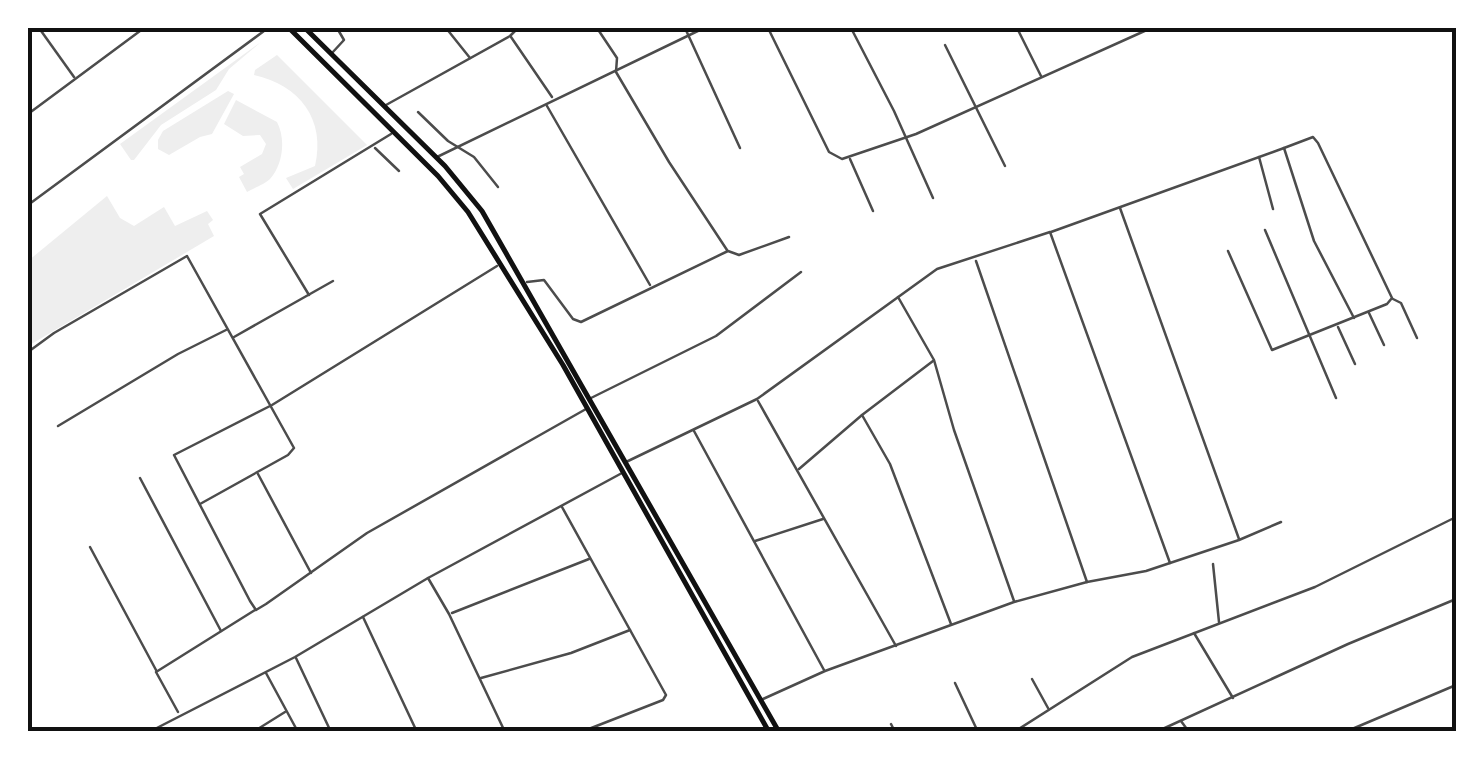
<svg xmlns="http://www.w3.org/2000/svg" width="1484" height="759" font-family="'Fira Sans Condensed',sans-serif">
<rect width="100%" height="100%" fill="#fff"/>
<!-- green -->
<g fill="#eee">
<polygon points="261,42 229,69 216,90 161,125 134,160 131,160 120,144"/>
<path d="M277,55L367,145L293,189L286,178L315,166C326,120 300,85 254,75L255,70Z"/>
<polygon points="228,91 234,94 212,134 200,137 169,155 158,149 158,140 163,131"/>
<path d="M236,100L277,122C286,139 283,165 270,179C265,184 254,188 247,192L239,177L244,174L240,167L262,154L266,144L260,135L243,136L224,124Z"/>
<polygon points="107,196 120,218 134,226 164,207 175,226 207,211 213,220 208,224 214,236 28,346 28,261"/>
</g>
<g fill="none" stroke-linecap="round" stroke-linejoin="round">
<!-- minor -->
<g stroke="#4c4c4c" stroke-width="2.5">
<polyline points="39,28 74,77"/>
<polyline points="446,28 470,58"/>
<polyline points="597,28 617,58 616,72 669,162 727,250"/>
<polyline points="685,28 740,148"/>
<polyline points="768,28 829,152 842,159 916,134 1149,29"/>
<polyline points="851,28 894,111 933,198"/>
<polyline points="1017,28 1041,76"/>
<polyline points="511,37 552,97"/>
<polyline points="945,45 1005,166"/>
<polyline points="332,53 344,40 337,28"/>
<polyline points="386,105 510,36 518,28"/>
<polyline points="547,106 650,285"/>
<polyline points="418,112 448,141 474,157 498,187"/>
<polyline points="28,114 144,28"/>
<polyline points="375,148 399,171"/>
<polyline points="437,157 704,28"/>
<polyline points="1259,157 1273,209"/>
<polyline points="850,159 873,211"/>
<polyline points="28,205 268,28"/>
<polyline points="1120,208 1239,539"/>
<polyline points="1265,230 1336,398"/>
<polyline points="1051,232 1284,148 1314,241 1354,318"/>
<polyline points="1228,251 1272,350 1387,304 1392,298 1318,143 1313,137 1284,148"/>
<polyline points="976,261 1087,582"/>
<polyline points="497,266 272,405 174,455 250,601 256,610 266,604 367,533 586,409"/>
<polyline points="527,282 544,280 573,319 581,322 728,251 739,255 789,237"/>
<polyline points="309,295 260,214 391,134"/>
<polyline points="898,297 934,360 954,430 1014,601"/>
<polyline points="1393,299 1401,303 1417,338"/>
<polyline points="1369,313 1384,345"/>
<polyline points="1338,327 1355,364"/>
<polyline points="234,337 333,281"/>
<polyline points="28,352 54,333 187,256 294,448 288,455 200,504"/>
<polyline points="591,398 716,336 801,272"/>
<polyline points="758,401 896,646"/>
<polyline points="862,415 890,464 951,624"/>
<polyline points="58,426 178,354 226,330"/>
<polyline points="694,431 824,670"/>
<polyline points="626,462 757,399 937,269 1050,232 1170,563"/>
<polyline points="799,469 862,415 933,361"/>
<polyline points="258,474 311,573"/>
<polyline points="140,478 221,631"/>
<polyline points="562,507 666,695 663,700 581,732"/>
<polyline points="755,541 823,519"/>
<polyline points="90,547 156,670"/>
<polyline points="1213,564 1219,622"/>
<polyline points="428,578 449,614 505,732"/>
<polyline points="452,613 589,559"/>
<polyline points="363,617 417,732"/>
<polyline points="1194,633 1233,698"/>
<polyline points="296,658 331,732"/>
<polyline points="266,673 298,732"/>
<polyline points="481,678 571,653 630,630"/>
<polyline points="1032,679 1048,708"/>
<polyline points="955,683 978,732"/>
<polyline points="763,699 825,671 1014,602 1087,582 1146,571 1239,540 1281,522"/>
<polyline points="178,712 156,672 255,610"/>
<polyline points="1181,721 1189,732"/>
<polyline points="891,724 895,732"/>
<polyline points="149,732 295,657 428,578 622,473"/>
<polyline points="253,732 285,712"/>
<polyline points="1014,732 1132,657 1315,587 1456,517"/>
<polyline points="1156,732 1348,644 1456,599"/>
<polyline points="1345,732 1456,685"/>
</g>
<!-- trunk -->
<g stroke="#111" stroke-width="5">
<polyline points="289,28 438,176 468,212 563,365 769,732"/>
<polyline points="305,28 445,166 482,211 779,732"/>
</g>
</g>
<!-- border -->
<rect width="1484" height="759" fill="none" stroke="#ffffff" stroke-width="60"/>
<rect x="30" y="30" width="1424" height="699" fill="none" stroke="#111" stroke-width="4"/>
</svg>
